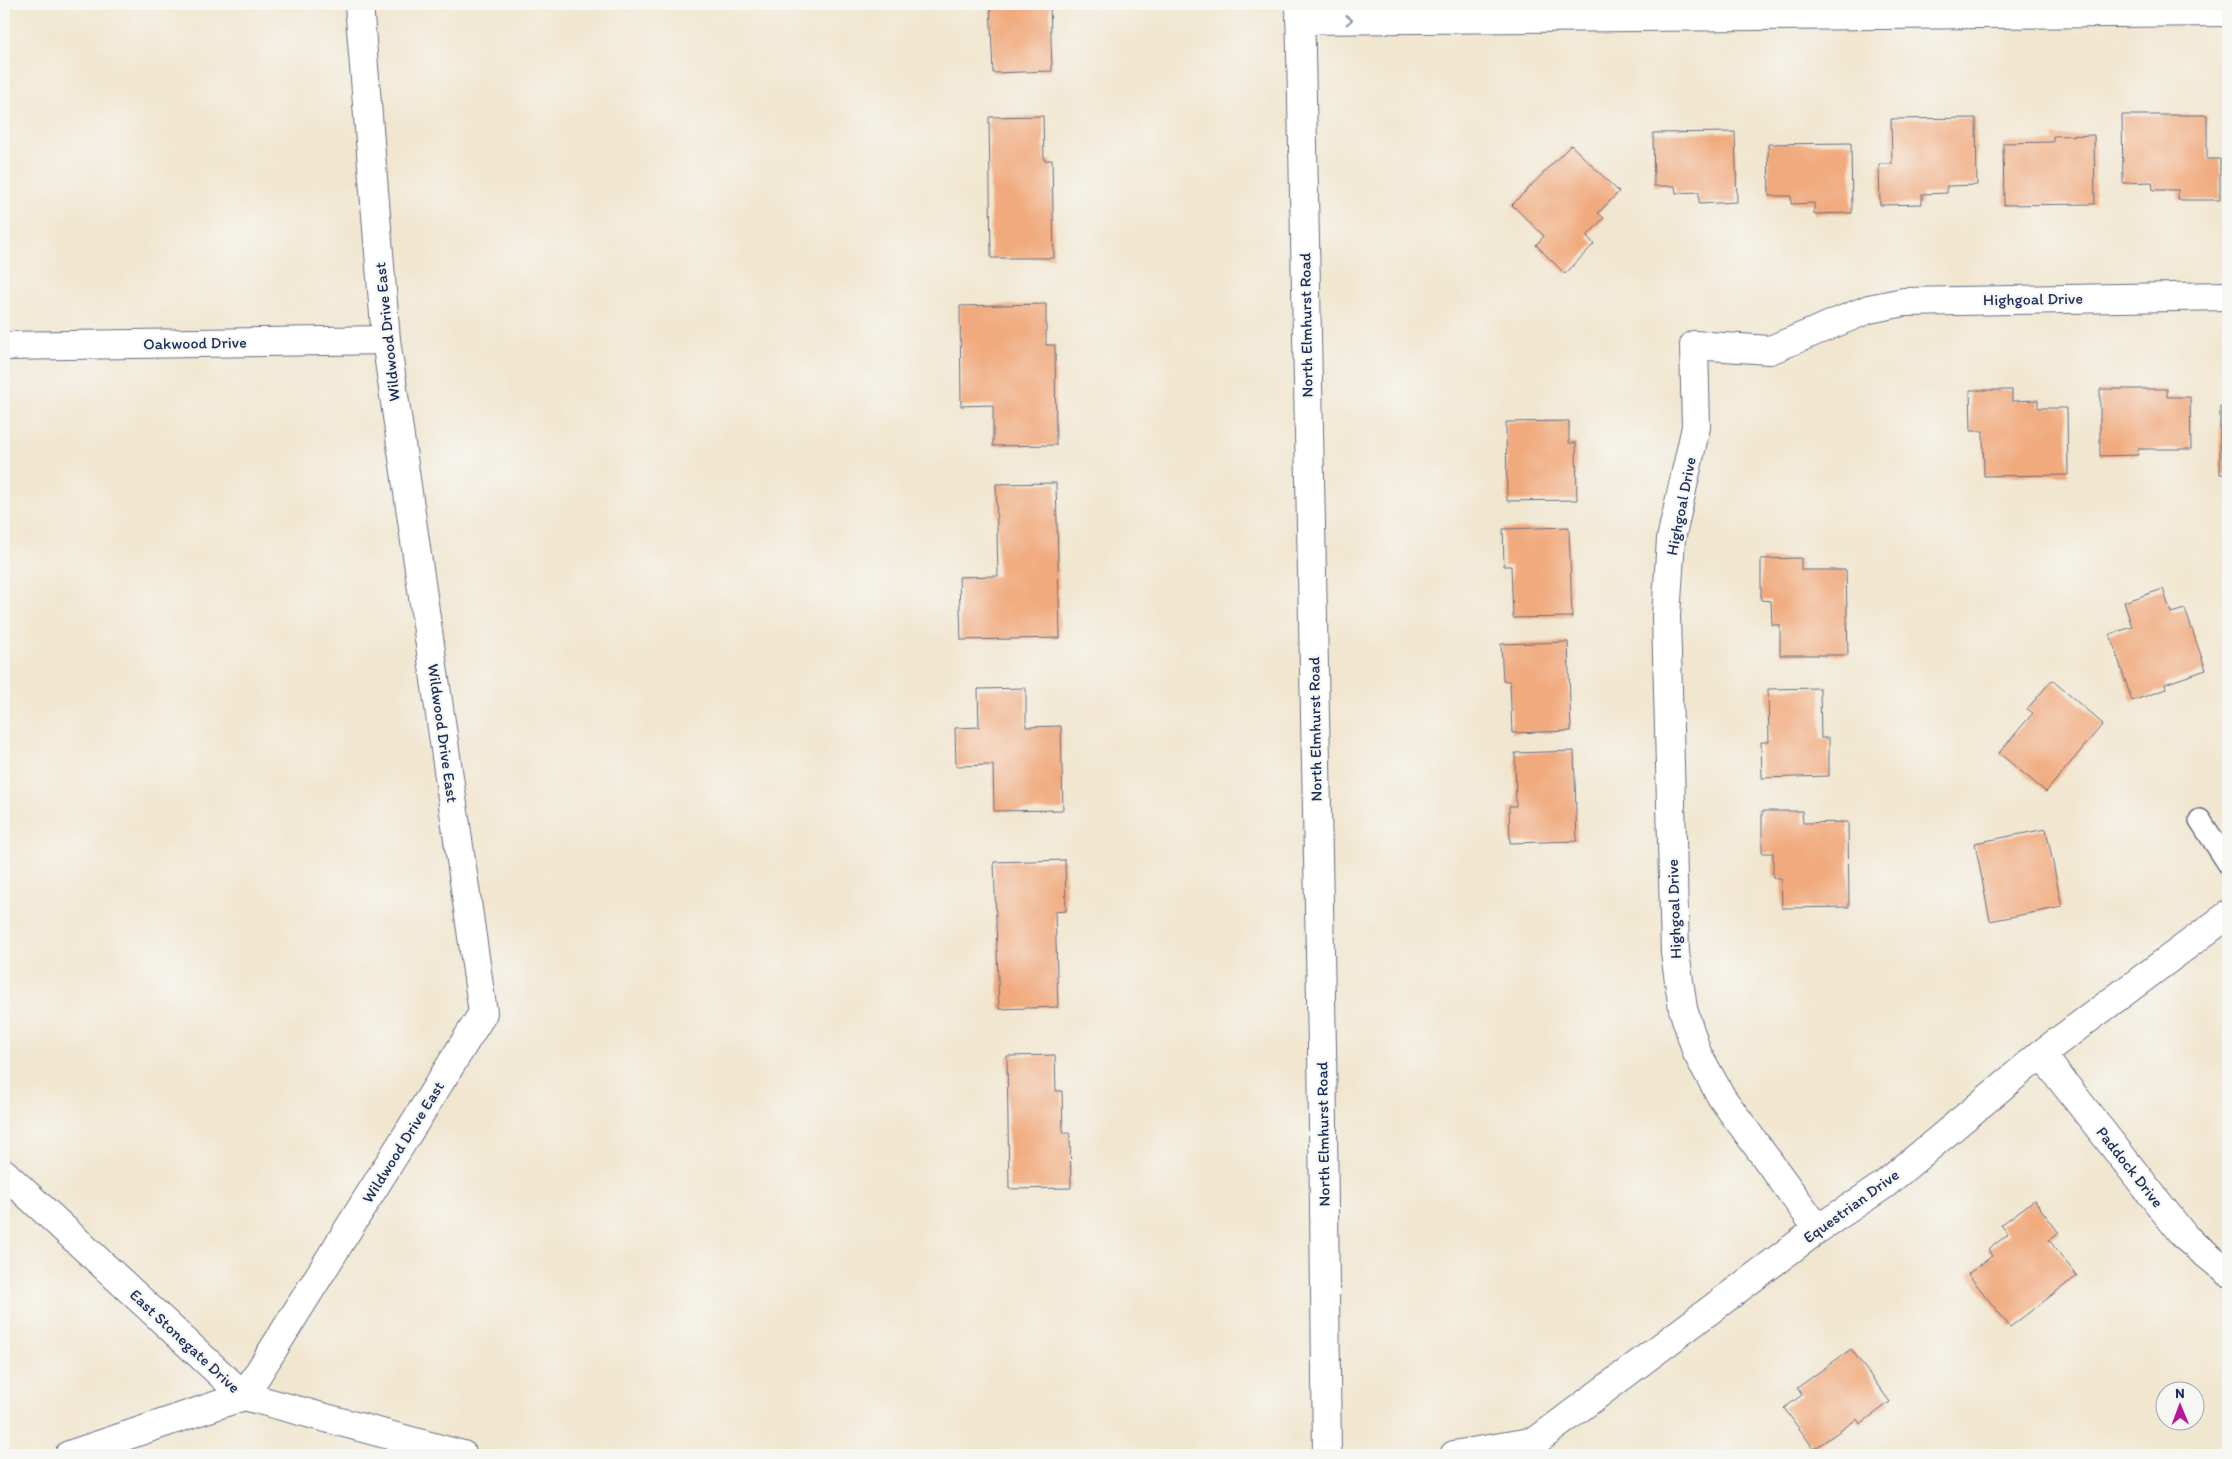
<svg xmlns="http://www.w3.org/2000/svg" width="2232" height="1459" font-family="Itim,sans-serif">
<rect width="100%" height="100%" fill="#f6f6f2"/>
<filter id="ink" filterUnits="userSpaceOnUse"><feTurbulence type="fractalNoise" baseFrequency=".02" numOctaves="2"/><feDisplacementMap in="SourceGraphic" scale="10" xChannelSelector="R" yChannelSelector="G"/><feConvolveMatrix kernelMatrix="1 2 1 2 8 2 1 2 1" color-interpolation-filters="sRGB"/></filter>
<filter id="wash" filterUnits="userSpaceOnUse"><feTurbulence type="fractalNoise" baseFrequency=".0096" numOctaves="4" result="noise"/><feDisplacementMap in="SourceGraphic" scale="20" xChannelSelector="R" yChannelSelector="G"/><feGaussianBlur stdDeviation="1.12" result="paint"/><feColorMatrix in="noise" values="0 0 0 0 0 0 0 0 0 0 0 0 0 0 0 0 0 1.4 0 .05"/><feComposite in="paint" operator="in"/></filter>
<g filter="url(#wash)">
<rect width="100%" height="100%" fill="#f1e6cf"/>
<g id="blocks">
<!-- building -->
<g fill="#f1aa7e">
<polygon points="990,4 1050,4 1052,71 993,73"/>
<polygon points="2122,115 2207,115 2207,159 2220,159 2220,200 2178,200 2178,190 2153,190 2152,182 2123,183"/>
<polygon points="1043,116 1044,160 1052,160 1054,258 991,258 989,117"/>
<polygon points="1976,118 1977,185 1947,186 1947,193 1922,194 1922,204 1880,205 1879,164 1892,164 1891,119"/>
<polygon points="1735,132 1737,202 1699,204 1699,192 1676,193 1675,186 1654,186 1653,133"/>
<polygon points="2094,135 2095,204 2004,205 2003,143 2053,142 2053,136"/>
<polygon points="1851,143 1852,213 1814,214 1814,203 1791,204 1791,196 1769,196 1768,144"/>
<polygon points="1571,145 1619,192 1598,213 1604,218 1587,236 1594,244 1565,274 1536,245 1544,236 1512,205"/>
<polygon points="1046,304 1046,345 1055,345 1056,445 993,446 993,405 961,406 960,306"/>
<polygon points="2100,389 2167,389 2167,397 2190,397 2191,449 2138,449 2138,455 2100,456"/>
<polygon points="1970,390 2012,390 2012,401 2038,400 2038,408 2067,408 2068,475 1984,476 1983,431 1971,431"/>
<polygon points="2220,406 2228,407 2228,474 2220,474"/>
<polygon points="1569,421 1569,443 1576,443 1577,500 1507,501 1506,422"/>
<polygon points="1056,483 1060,638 961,640 959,577 998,576 996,484"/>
<polygon points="1569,527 1572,617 1513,618 1511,566 1504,566 1503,529"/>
<polygon points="1801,558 1801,570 1846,570 1848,655 1780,655 1780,625 1772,625 1771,601 1761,600 1761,559"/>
<polygon points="2163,589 2171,613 2185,609 2206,670 2165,684 2166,689 2132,701 2110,634 2132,627 2124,602"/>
<polygon points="1568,642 1571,731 1512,733 1510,681 1503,681 1501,644"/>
<polygon points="2052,680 2103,724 2046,792 1999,753 2033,713 2027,709"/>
<polygon points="1026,688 1026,727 1061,726 1063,810 994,811 993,765 956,766 955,728 979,727 978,689"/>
<polygon points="1820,688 1821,738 1829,738 1829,776 1762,778 1761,742 1769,742 1768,689"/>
<polygon points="1574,751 1577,841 1510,843 1509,806 1516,806 1515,753"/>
<polygon points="1762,811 1802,811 1803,823 1848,822 1849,907 1782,908 1781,878 1773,878 1773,853 1762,853"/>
<polygon points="2046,829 2062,907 1990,921 1975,843"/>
<polygon points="1065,860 1066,911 1055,912 1058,1007 999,1009 994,862"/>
<polygon points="1055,1055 1056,1091 1062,1091 1063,1133 1070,1133 1071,1188 1009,1189 1007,1056"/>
<polygon points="2034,1200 2059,1233 2049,1240 2077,1276 2010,1327 1968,1274 1992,1256 1988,1250 2008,1234 2001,1225"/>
<polygon points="1851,1349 1890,1402 1860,1424 1857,1419 1814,1449 1784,1408 1802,1395 1797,1388"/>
</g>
</g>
</g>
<g filter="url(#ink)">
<use href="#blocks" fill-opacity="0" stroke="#666f86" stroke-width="1"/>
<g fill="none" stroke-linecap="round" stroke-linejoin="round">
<defs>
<polyline id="lane" points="2200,820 2228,863"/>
<g id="street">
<polyline points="1300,20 2228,12"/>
<polyline points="4,346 386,340"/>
<polyline points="2041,1054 2185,1237 2228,1272"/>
<polyline points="4,1173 244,1396 463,1455"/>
<polyline points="1818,1229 1722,1098 1697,1053 1683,1009 1675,953 1666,616 1671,539 1696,427 1694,345 1770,350 1869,309 1904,302 2228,296"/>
<polyline points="69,1455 244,1396 483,1013 386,340 359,4"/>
<polyline points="1454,1455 1536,1441 1818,1229 1884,1185 2041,1054 2228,915"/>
</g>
<polyline id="primary" points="1300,4 1322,1047 1327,1455"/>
</defs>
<!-- lane casing -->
<use href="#lane" stroke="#666f86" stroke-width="24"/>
<!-- street casing -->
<use href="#street" stroke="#666f86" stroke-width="30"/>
<!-- primary casing -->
<use href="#primary" stroke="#666f86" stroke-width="30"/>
<!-- lane -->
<use href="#lane" stroke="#fff" stroke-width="21"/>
<!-- street -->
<use href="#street" stroke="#fff" stroke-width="28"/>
<!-- primary -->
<use href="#primary" stroke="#fff" stroke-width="28"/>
</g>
<!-- one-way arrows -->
<defs><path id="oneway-chevron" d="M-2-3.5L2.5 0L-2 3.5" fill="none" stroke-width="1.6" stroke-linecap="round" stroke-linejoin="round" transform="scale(1.25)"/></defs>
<use stroke="#8d97ae" href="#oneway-chevron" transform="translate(1349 20)"/>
</g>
<g text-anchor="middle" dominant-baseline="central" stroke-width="4.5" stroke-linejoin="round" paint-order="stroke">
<!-- street labels -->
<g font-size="16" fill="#1b2f5e" stroke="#f6f6f2">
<text transform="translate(2033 299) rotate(-1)">Highgoal Drive</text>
<text transform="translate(1306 325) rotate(-91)">North Elmhurst Road</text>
<text transform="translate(387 332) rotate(-96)">Wildwood Drive East</text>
<text transform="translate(195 343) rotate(-1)">Oakwood Drive</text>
<text transform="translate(1681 506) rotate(-79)">Highgoal Drive</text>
<text transform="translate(1315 729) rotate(-91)">North Elmhurst Road</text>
<text transform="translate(443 733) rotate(82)">Wildwood Drive East</text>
<text transform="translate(1674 909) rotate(-92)">Highgoal Drive</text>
<text transform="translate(1323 1134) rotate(-91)">North Elmhurst Road</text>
<text transform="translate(403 1142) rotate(-58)">Wildwood Drive East</text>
<text transform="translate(2130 1167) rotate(52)">Paddock Drive</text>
<text transform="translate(1851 1206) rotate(-36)">Equestrian Drive</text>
<text transform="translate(185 1341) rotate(43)">East Stonegate Drive</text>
</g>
</g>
<!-- margin -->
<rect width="2232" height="1459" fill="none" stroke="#f6f6f2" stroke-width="20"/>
<!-- north arrow -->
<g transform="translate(2180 1406) rotate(359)"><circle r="24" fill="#f6f6f2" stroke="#9ea6b7"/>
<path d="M0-4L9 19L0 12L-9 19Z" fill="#b5179e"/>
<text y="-8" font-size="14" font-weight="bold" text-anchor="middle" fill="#1b2f5e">N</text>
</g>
</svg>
